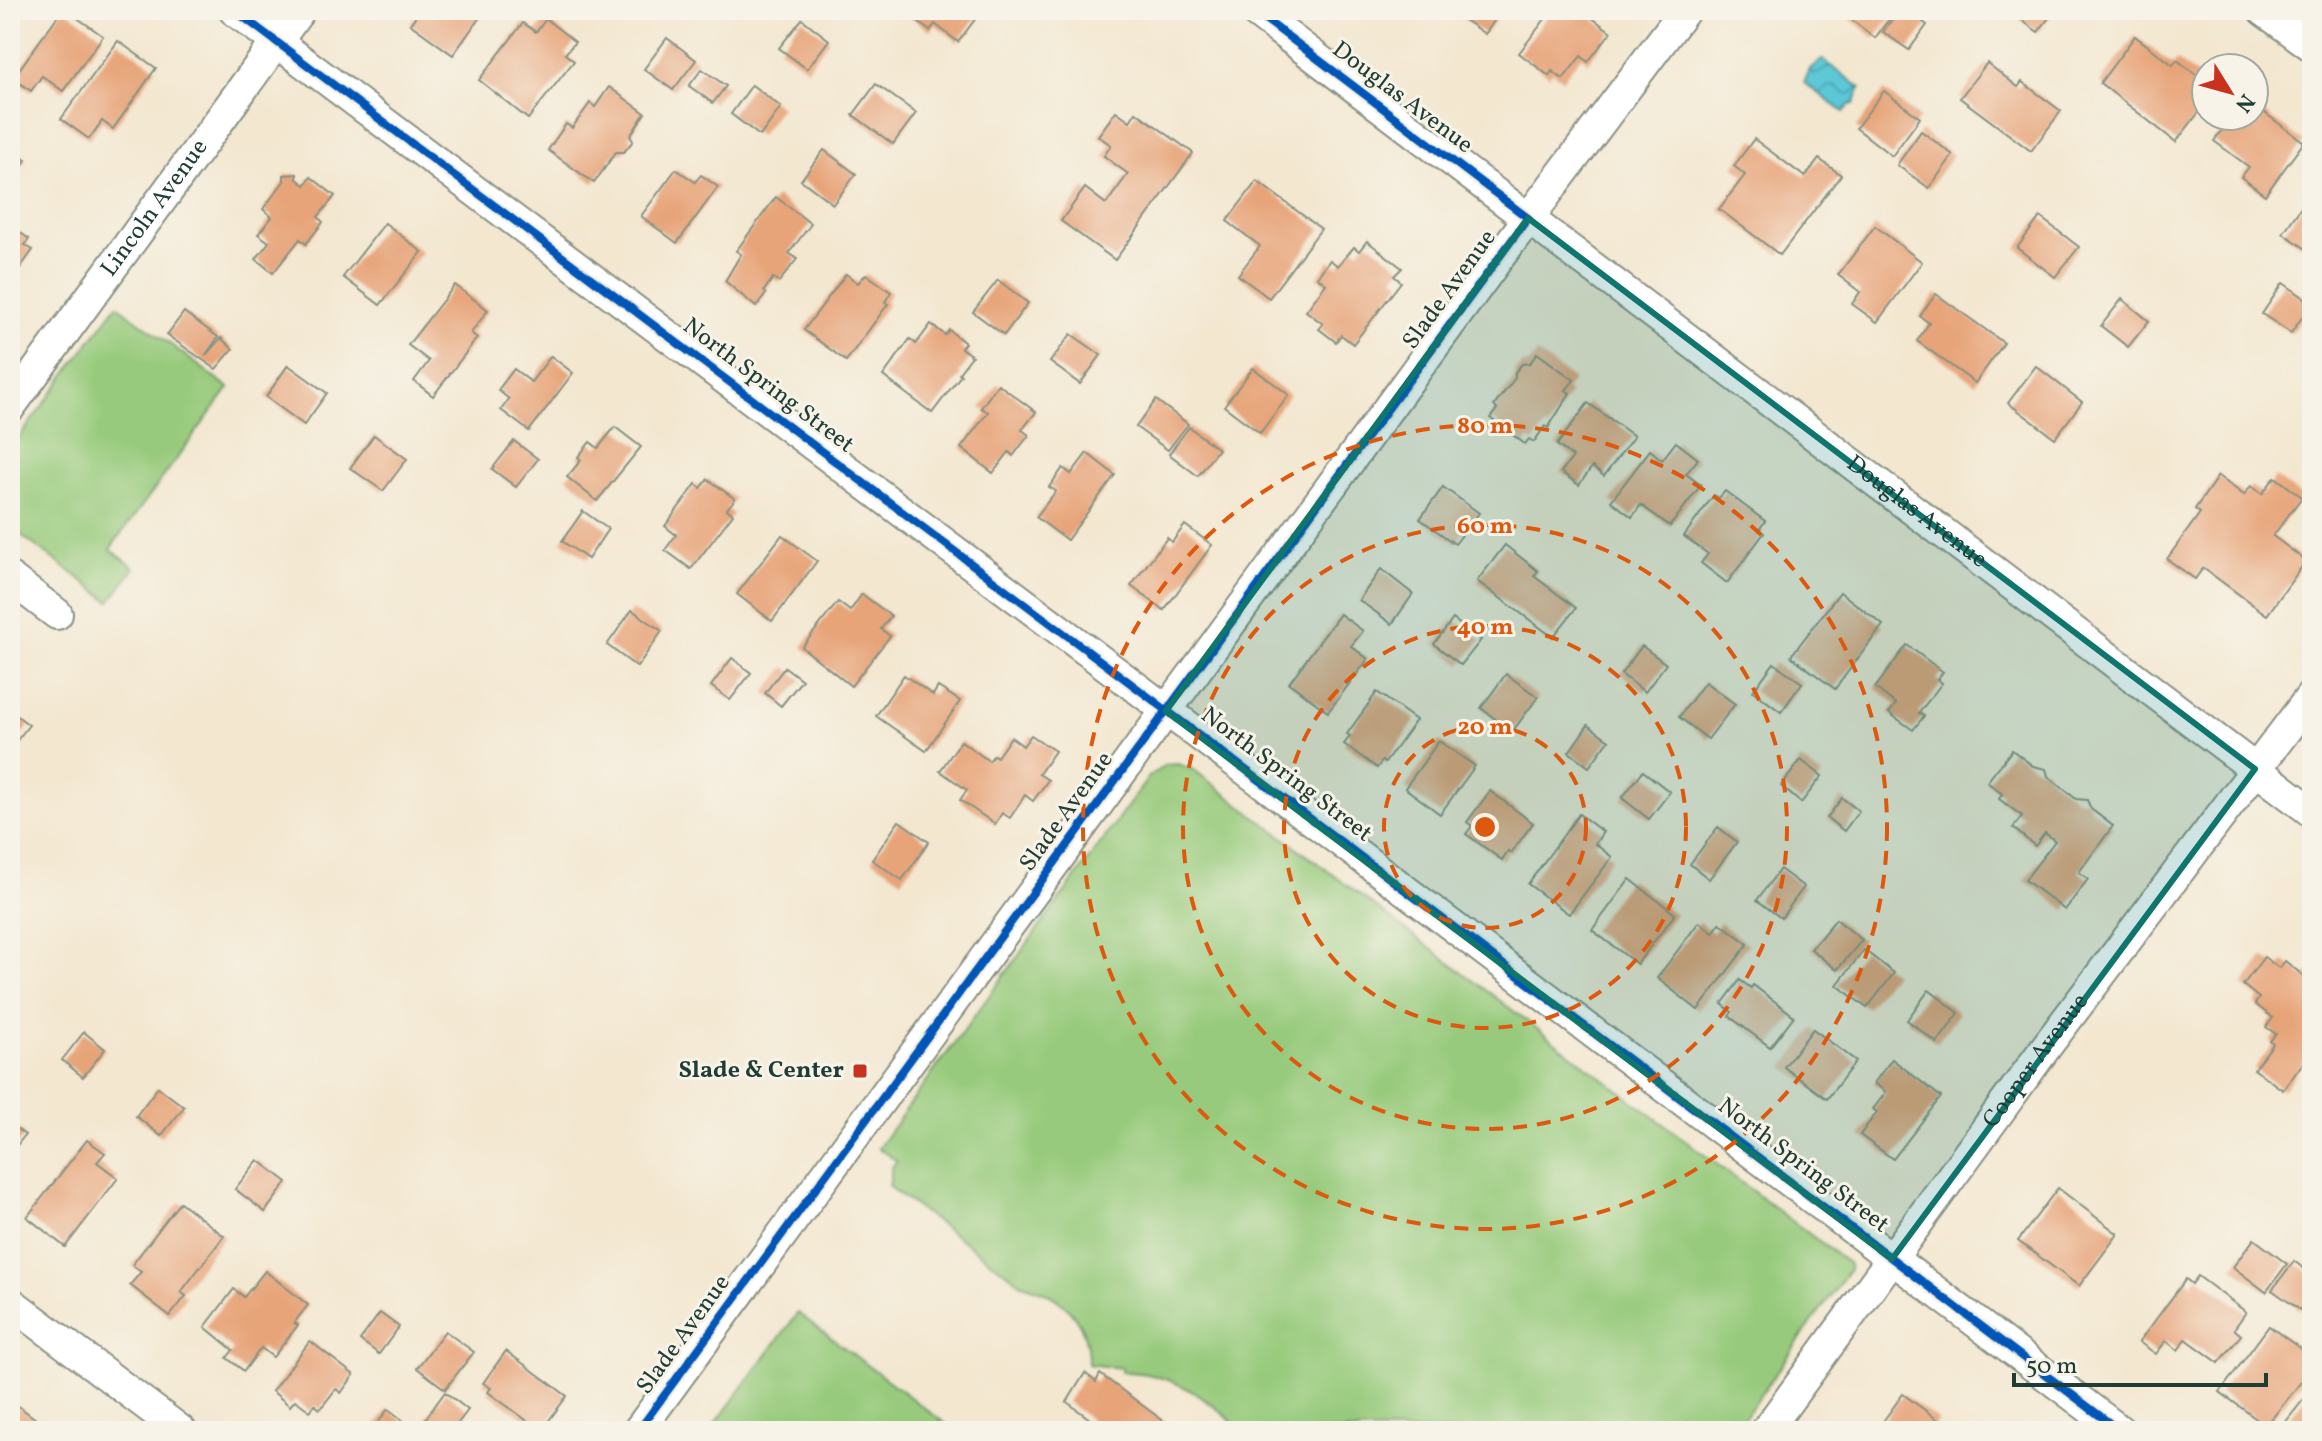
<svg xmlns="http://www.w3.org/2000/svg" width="2322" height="1441" font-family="Vollkorn,serif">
<defs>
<pattern id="water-waves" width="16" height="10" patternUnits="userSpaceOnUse" patternTransform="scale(2)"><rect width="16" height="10" fill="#5cc7d6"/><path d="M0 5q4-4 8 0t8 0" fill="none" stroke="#4ba3ae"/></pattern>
</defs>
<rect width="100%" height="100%" fill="#f7f3e8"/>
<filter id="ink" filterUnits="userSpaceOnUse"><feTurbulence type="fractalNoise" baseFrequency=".0125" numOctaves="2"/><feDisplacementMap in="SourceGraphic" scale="16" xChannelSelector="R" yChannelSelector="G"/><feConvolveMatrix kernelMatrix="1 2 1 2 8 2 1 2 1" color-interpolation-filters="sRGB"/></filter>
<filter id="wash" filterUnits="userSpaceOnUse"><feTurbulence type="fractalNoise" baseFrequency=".006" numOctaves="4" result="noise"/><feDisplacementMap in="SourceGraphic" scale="32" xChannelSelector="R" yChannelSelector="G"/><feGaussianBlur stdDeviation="1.8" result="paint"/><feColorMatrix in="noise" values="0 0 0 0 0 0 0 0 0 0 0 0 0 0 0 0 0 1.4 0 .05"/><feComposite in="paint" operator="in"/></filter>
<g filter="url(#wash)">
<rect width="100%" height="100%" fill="#f3e7d0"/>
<!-- grass -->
<g fill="#97ca7b" stroke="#5b8458" stroke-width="2">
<polygon points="117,305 229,388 110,549 135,568 110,601 10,527 10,450"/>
<path d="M1178,764L1194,770L1849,1264V1270L1735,1431H1242C1209,1398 1170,1371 1121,1372L1122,1368L1088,1364C1089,1319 1062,1295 1022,1284L889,1187L892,1167L897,1161L878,1148L1149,777L1165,765Z"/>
<polygon points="798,1313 947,1425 943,1431 710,1431"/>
</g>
<!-- water -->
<polygon fill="url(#water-waves)" stroke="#3e8285" stroke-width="2" points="1822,59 1861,88 1854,104 1849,105 1844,112 1804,83 1810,69"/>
<g id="blocks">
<!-- building -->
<g fill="#e7a479">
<polygon points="62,10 66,10 103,36 63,91 42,76 31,91 13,78"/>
<polygon points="420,10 485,10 453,55 410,24"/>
<polygon points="902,10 982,10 958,42 935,24 930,31"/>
<polygon points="1450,10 1502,10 1485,34"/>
<polygon points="1552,10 1597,10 1591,17 1611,32 1588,62 1581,56 1563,79 1552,71 1549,76 1519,53"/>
<polygon points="1839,10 1896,10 1875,38"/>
<polygon points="1899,10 1907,10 1927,25 1909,50 1883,32"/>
<polygon points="2008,10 2055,10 2038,32"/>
<polygon points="546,19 575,42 565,54 574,61 528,119 479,80 523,23 536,32"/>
<polygon points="802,19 829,40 807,69 779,48"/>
<polygon points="2135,36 2173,65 2177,60 2206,82 2206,103 2176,142 2100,83"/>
<polygon points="667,38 696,60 673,90 644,69"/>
<polygon points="118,41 156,68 113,129 102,121 89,139 61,119"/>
<polygon points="1987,63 2018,87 2022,82 2061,111 2031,151 1960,98"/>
<polygon points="702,69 726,86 713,103 689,86"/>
<polygon points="876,84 916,113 893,144 853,115"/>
<polygon points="752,85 781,107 760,136 731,114"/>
<polygon points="609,87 645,113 630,136 633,141 624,152 616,152 594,183 548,150 566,124 572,128 590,103 595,107"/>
<polygon points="1884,91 1920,118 1892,156 1856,128"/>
<polygon points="2254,105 2304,142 2265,195 2241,177 2249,167 2214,141 2232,116 2254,116"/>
<polygon points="1116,111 1130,121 1136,112 1193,153 1115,260 1061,221 1085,188 1106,204 1128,174 1104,156 1111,145 1098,136"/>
<polygon points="1921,131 1953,155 1929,188 1897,165"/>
<polygon points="1754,139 1805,177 1819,159 1841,175 1780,255 1719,209 1745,175 1734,166"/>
<polygon points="10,148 26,160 10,181"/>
<polygon points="824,150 856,174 833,204 801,180"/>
<polygon points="676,169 695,182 701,175 718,187 677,243 641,216"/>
<polygon points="297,174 297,179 305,185 311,177 335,196 318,217 323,222 306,244 300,239 273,273 256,259 269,242 258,234 272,217 263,209 284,181 284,175"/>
<polygon points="1257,181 1321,229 1269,298 1238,275 1260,246 1227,221"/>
<polygon points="2312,192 2312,253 2283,233"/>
<polygon points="776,197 811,224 789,253 797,259 779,282 773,278 764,291 766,294 756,307 725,281 741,254 736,251"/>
<polygon points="2040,217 2079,247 2055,277 2017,248"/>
<polygon points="385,223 422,252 380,305 343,277"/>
<polygon points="10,225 29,239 25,245 33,250 12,279"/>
<polygon points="1875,226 1922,262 1877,322 1852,304 1860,292 1838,275"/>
<polygon points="1367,241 1402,268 1394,276 1401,282 1353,344 1341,335 1336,342 1319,329 1323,324 1306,311 1326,284 1317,277 1330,260 1338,266 1354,247 1359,251"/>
<polygon points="846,274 858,283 866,274 891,292 885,302 888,304 846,361 804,330"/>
<polygon points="998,280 1028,303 1004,335 973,312"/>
<polygon points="2283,283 2312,303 2291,333 2262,314"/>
<polygon points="455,285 488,310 471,333 477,338 433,396 414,381 429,361 408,345"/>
<polygon points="1936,294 2004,343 1975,383 1917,341 1929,323 1920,316"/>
<polygon points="2122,299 2149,321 2128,347 2101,326"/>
<polygon points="184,312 218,337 205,356 221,338 233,349 216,369 167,335"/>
<polygon points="931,324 945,335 949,330 965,343 961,348 972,356 959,373 961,375 932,413 883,376 910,339 916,344"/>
<polygon points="1071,334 1101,355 1080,384 1050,362"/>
<polygon points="1537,353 1574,380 1566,390 1570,393 1548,428 1545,426 1534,442 1529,439 1525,444 1490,418 1497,409 1494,406 1515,378 1515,372 1522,364 1530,363"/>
<polygon points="551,356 573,373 529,431 501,410 509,399 498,390 514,369 531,382"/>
<polygon points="288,365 327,393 304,425 266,397"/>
<polygon points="2036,366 2082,402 2055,438 2008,403"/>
<polygon points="1253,368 1289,395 1260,433 1224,406"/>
<polygon points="998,384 1036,412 1022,430 1029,435 1013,456 1009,452 993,473 961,448 988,412 981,408"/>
<polygon points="1156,400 1188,424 1168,450 1136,427"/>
<polygon points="1588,403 1634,436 1604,476 1592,467 1579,485 1561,472 1573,457 1557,445"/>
<polygon points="615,427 641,447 597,501 567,477 581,460 578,457 590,442 598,448"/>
<polygon points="1189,427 1218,449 1198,476 1169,454"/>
<polygon points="374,435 407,459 383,491 350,468"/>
<polygon points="514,441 538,459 516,487 492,469"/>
<polygon points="1676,442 1698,459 1686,474 1701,485 1670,526 1641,505 1632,517 1611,501 1650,450 1662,460"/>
<polygon points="1087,453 1115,475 1067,540 1036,517 1056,491 1049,487 1063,468 1071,474"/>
<polygon points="2218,476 2244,495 2251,486 2262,494 2275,477 2302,497 2273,536 2306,561 2267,615 2203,568 2195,579 2167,559 2200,513 2195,509"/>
<polygon points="708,479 735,499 727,509 733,514 691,569 665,550 676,535 665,526 696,484 701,488"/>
<polygon points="1443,487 1479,513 1455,544 1420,519"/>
<polygon points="1725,491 1765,521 1759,530 1764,533 1727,583 1701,563 1708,554 1684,536 1714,495 1719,498"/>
<polygon points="583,511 608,529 588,559 562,541"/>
<polygon points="1185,525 1212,545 1164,610 1131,586 1167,538 1172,542"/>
<polygon points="782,535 817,561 772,621 737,594"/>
<polygon points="1505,545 1538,571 1534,576 1576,608 1553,637 1477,581"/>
<polygon points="1381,569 1413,594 1392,624 1359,600"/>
<polygon points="1840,592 1883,625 1835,689 1791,656"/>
<polygon points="862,594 891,616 881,629 890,636 851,686 802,647 838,602 850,611"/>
<polygon points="632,610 662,631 637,667 607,645"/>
<polygon points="1340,614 1363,631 1351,646 1368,659 1328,712 1289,683"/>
<polygon points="1453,619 1481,640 1461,665 1434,644"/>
<polygon points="1907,645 1943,672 1937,679 1942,683 1919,713 1924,716 1913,730 1889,713 1896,704 1875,688"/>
<polygon points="1642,646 1666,664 1645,692 1621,674"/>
<polygon points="732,658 751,673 730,700 711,686"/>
<polygon points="1774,663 1802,683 1781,712 1753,691"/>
<polygon points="785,667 802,680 781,706 765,693"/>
<polygon points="1506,674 1538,697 1512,732 1481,708"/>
<polygon points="904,675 933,695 938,687 960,701 926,751 876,716"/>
<polygon points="1705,682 1735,704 1708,739 1679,717"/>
<polygon points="1377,692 1416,720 1385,763 1382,761 1377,768 1344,744 1350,736 1347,734"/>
<polygon points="12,712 29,725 14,744 10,741 10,715"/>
<polygon points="1588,725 1609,740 1589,767 1569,752"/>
<polygon points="1031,735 1055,751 1039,774 1048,780 1033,801 1025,795 1010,818 1002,813 995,824 960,800 967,790 940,771 961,741 989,761 994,755 997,757 1011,737 1023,746"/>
<polygon points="1439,741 1475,766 1440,814 1405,788"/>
<polygon points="2012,750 2033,766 2046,769 2048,776 2076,799 2087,800 2091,809 2113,826 2079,872 2088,879 2065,910 2025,880 2055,841 2045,833 2035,846 2013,828 2022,816 1999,799 2002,794 1987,782"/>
<polygon points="1801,760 1822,776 1801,803 1781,786"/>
<polygon points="1643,771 1670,792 1649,819 1622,798"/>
<polygon points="1490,791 1533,823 1511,853 1508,851 1502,860 1466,834 1472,826 1467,822"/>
<polygon points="1842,798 1859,811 1844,831 1827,818"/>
<polygon points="1579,814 1603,832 1595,844 1612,857 1569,914 1528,884"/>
<polygon points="899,821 929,842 902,880 872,860"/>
<polygon points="1718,827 1737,842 1709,879 1690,864"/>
<polygon points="1780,869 1804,887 1781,918 1757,900"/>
<polygon points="1630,879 1675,914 1637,964 1592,930"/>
<polygon points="1836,919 1862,940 1837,970 1811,949"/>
<polygon points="1699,922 1713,933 1720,923 1748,944 1698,1010 1657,978"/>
<polygon points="1864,950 1894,973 1867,1008 1837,985"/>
<polygon points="2264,957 2279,968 2285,961 2305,977 2312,967 2312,1051 2283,1090 2254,1069 2273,1044 2270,1041 2276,1034 2266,1027 2273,1018 2255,1004 2259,998 2243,985"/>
<polygon points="1740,980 1751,988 1753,985 1794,1016 1770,1047 1729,1016 1732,1012 1722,1004"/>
<polygon points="1929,990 1959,1013 1937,1043 1907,1020"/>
<polygon points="1813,1029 1856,1061 1827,1099 1784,1067"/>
<polygon points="84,1032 105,1049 83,1077 62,1060"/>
<polygon points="1892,1059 1941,1097 1893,1159 1860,1135 1877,1112 1873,1109 1886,1092 1874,1083"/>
<polygon points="158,1087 184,1107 161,1136 136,1116"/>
<polygon points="10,1124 25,1135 10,1154"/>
<polygon points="87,1140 105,1153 97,1162 118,1178 65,1247 27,1217"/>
<polygon points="258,1160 287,1182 265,1212 235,1189"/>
<polygon points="2058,1188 2118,1234 2079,1286 2018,1241"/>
<polygon points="180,1202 224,1236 181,1292 186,1296 170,1316 130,1285 141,1272 132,1265"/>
<polygon points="2254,1239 2287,1264 2266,1292 2233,1267"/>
<polygon points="2294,1261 2312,1275 2312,1294 2300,1310 2272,1290"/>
<polygon points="265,1271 308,1305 294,1323 298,1325 273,1357 261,1348 244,1371 227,1358 233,1350 205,1327 234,1289 244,1297"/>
<polygon points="2198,1276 2246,1312 2234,1329 2241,1335 2219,1363 2186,1339 2178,1350 2166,1341 2156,1354 2139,1342 2186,1279 2192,1284"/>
<polygon points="380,1313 399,1327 379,1354 360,1340"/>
<polygon points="2269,1326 2312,1357 2312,1368 2266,1426 2220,1392"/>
<polygon points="445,1331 474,1352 445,1389 417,1368"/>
<polygon points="310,1341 354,1375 341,1393 336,1389 320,1409 315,1405 310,1411 295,1400 290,1406 272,1391"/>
<polygon points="506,1351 567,1396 541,1431 488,1392 491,1388 483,1383"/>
<polygon points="1085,1373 1096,1382 1100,1374 1177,1431 1088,1431 1095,1423 1067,1402"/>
<polygon points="2312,1389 2312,1431 2289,1431 2291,1429 2284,1424"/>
<polygon points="445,1392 468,1410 452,1431 444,1431 426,1418"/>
<polygon points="1903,1394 1938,1420 1930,1431 1876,1431"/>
<polygon points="13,1402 37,1420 29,1431 10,1431 10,1407"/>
<polygon points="388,1409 417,1431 372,1431"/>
</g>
</g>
</g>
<g filter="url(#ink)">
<use href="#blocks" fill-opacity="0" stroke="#899282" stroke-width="2"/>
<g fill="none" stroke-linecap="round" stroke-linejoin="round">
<defs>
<g id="minor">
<polyline points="234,10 1262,782 2120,1431"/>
<path id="s1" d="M1253,10L2312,812"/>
<polyline points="2263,10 2312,46"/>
<path id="s2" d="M10,407L300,10"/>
<polyline points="10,578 57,614"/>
<polyline points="10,1302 181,1431"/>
<polyline points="638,1431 1497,260 1685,10"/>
<path id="s3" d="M1766,1431L2049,1043L2312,695"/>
</g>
</defs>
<!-- minor casing -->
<use href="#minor" stroke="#899282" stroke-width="34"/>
<!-- minor -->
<use href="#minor" stroke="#fff" stroke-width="30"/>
<defs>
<g id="cycleway">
<polyline points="234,10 1262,782 2120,1431"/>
<polyline points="638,1431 1528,218 1253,10"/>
</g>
</defs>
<!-- cycleway casing -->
<use href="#cycleway" stroke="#f7f3e8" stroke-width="13"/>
<!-- cycleway -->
<use href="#cycleway" stroke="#0057b8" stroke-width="8"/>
</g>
</g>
<!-- marked area -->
<path fill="#0f766e" fill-opacity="0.2" stroke="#0f766e" stroke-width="6" stroke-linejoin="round" d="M1528,218L2255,769L1892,1259L1166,711Z"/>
<!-- distance rings -->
<g fill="none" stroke="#de580e" stroke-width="4" stroke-dasharray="14 10">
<circle cx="1485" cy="827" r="101"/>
<circle cx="1485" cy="827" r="201"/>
<circle cx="1485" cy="827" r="302"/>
<circle cx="1485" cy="827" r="402"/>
</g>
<!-- markers -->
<rect fill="#c8321e" stroke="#f7f3e8" stroke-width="3" x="852" y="1063" width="16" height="16" rx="4"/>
<g text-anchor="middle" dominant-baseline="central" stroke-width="6" stroke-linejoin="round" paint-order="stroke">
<!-- street labels -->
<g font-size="24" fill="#1f3d34" stroke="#f7f3e8">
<text transform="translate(1402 98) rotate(37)">Douglas Avenue</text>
<text stroke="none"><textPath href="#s2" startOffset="246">Lincoln Avenue</textPath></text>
<text transform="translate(1450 290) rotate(-54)">Slade Avenue</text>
<text transform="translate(768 386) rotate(37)">North Spring Street</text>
<text stroke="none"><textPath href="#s1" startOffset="832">Douglas Avenue</textPath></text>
<text transform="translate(1286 775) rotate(37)">North Spring Street</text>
<text transform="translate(1067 812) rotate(-54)">Slade Avenue</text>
<text stroke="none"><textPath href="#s3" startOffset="458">Cooper Avenue</textPath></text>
<text transform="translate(1803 1166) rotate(37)">North Spring Street</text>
<text transform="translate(684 1335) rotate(-54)">Slade Avenue</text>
</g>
<!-- poi labels -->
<g font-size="24" font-weight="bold" fill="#1f3d34" stroke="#f7f3e8" text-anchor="end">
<text x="844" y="1071">Slade &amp; Center</text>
</g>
</g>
<circle cx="1485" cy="827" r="12" fill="#de580e" stroke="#f7f3e8" stroke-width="4"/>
<g font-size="24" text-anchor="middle" font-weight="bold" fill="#de580e" stroke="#f7f3e8" stroke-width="6" stroke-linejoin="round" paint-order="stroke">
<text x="1485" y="433">80 m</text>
<text x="1485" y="533">60 m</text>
<text x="1485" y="634">40 m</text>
<text x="1485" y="734">20 m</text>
</g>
<!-- margin -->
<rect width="2322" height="1441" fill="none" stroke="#f7f3e8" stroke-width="40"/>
<!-- north arrow -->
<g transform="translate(2230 92) rotate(127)"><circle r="38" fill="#f7f3e8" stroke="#a1aaa0" stroke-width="2"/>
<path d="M0-6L14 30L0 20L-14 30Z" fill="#c8321e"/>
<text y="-12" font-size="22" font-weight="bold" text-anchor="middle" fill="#1f3d34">N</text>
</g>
<!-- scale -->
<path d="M2014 1373v12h252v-12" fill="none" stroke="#1f3d34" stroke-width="4"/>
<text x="2026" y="1373" font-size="24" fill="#1f3d34" stroke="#f7f3e8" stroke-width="6" paint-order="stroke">50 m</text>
</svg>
